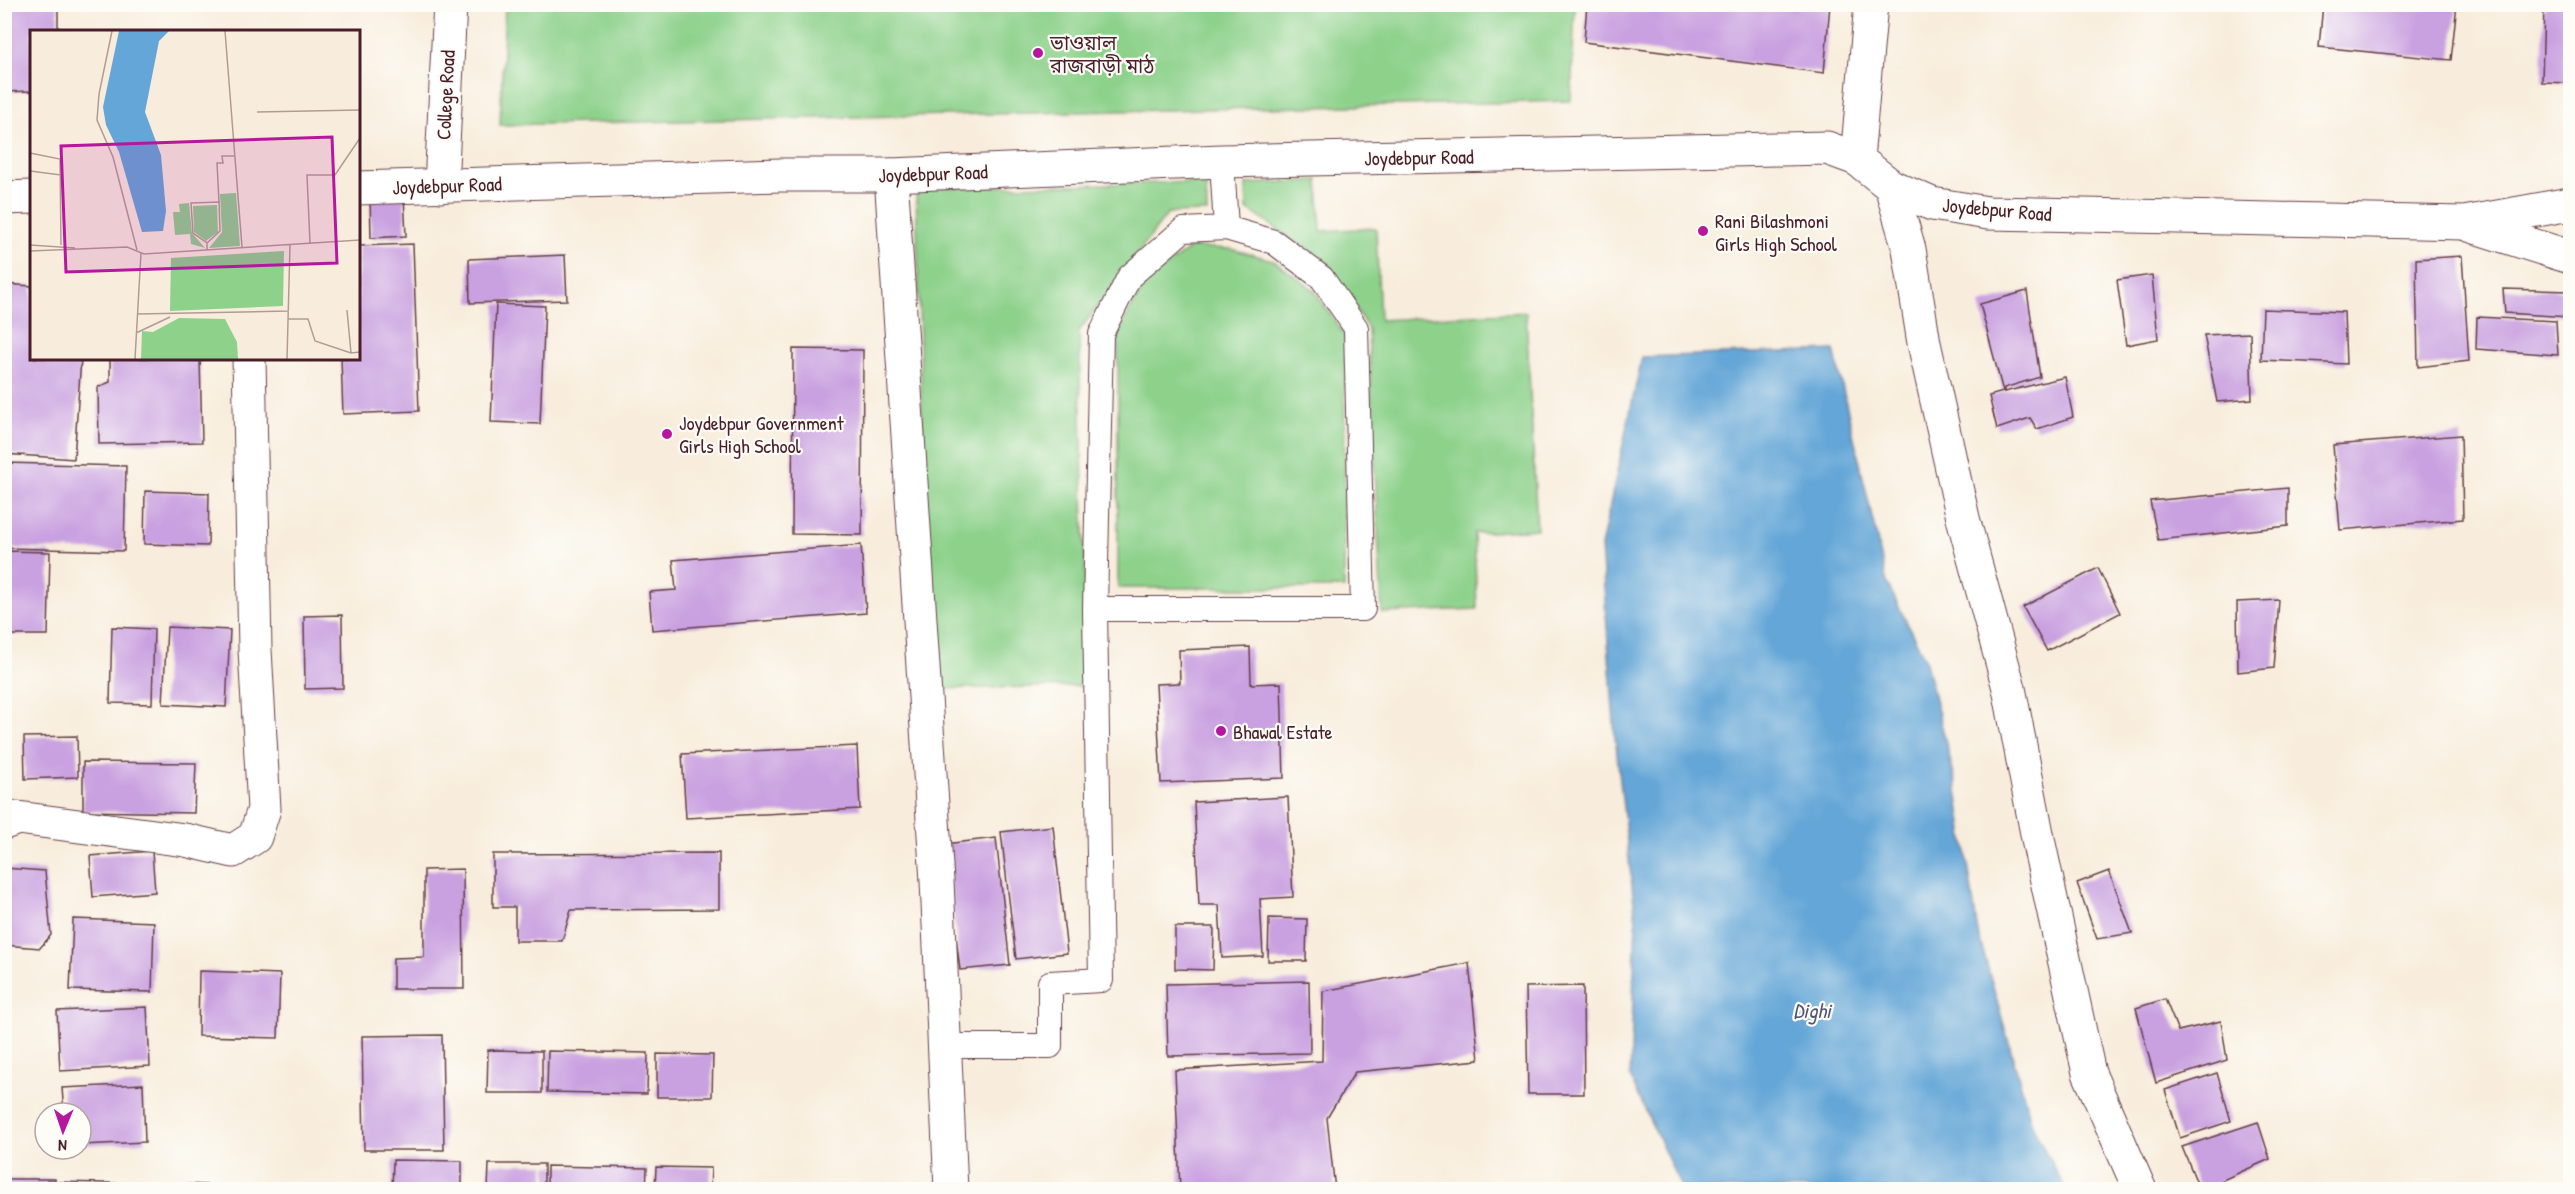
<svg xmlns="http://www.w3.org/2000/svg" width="2575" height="1194" font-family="'Patrick Hand','Noto Sans Bengali',sans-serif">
<rect width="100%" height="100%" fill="#fdfcf7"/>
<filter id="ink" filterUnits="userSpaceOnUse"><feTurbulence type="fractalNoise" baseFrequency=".0167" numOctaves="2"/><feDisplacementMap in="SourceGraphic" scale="12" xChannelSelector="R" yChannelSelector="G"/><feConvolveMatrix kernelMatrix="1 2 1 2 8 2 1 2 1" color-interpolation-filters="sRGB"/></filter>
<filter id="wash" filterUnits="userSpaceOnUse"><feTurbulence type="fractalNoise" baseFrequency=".008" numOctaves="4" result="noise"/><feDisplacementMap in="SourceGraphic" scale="24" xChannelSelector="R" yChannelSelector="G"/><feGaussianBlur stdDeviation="1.35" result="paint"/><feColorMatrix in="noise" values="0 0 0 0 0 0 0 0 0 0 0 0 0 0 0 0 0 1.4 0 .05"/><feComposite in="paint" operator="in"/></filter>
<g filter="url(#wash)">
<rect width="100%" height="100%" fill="#f8eddc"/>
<!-- green -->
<g fill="#8dd18b" stroke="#6c785b" stroke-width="1.5">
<polygon points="505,5 1575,4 1575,5 1571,101 500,125"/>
<polygon points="1318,180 1321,231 1376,228 1380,320 1526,312 1537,529 1474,533 1477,609 1382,613 1368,329 1329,264 1247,209 1246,184"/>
<polygon points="1206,182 1207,212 1168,213 1079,331 1088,686 929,689 916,188"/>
<polygon points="1191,247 1231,249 1273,260 1314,290 1345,336 1344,588 1118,588 1118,332 1146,282"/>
</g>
<!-- water -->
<polygon fill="#63a6d7" stroke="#566281" stroke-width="1.5" points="1834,350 1887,583 1925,659 1956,783 1978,933 2032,1125 2065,1189 1682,1189 1630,1077 1636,921 1615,737 1601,546 1642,357"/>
<g id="blocks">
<!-- building -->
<g fill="#c9a0e0">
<polygon points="4,4 58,4 58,32 32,32 32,91 4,92"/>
<polygon points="1587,4 1830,4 1824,73 1584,42"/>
<polygon points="2323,4 2457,4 2451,60 2319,47"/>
<polygon points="2544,4 2570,4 2570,83 2542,82"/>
<polygon points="404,195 406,236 371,238 370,196"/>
<polygon points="413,244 419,411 343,414 341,358 358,358 358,246"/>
<polygon points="565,255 567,300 470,303 469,259"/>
<polygon points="2462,256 2469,361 2418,367 2416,259"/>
<polygon points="2152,275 2158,339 2126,345 2117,280"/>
<polygon points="4,284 32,286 32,358 81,358 74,459 4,454"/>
<polygon points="2503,289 2570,291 2570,317 2505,313"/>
<polygon points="2027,291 2040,377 2004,388 2004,392 2065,377 2073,417 2037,429 2030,418 1997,429 1989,396 2003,392 1980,304"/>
<polygon points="496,304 545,306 540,424 491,422"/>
<polygon points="2263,309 2344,312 2346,364 2261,360"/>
<polygon points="2477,317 2556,321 2558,355 2476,349"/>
<polygon points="2250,333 2252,399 2217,402 2204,335"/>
<polygon points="793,349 863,350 862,535 792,534"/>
<polygon points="110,358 200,358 202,442 99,444 98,387 110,382"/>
<polygon points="2461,435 2463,519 2340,530 2333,445"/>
<polygon points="4,463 126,466 124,551 4,548"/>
<polygon points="2288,488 2288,526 2158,540 2150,501"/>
<polygon points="145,491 209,493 208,546 144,544"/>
<polygon points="861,545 866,613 652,630 649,592 676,590 673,560"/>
<polygon points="4,551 50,552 48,635 4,635"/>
<polygon points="2098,568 2120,613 2047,651 2023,607"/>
<polygon points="2279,600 2274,668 2238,672 2237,602"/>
<polygon points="342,615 343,688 305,689 304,616"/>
<polygon points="112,627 154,629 152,704 110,703"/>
<polygon points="167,627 230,630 226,707 163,704"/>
<polygon points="1250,647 1251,684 1281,683 1284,778 1161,783 1156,684 1180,683 1179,650"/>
<polygon points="77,736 78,777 25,779 24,737"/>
<polygon points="857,746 860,809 686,818 682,754"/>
<polygon points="83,762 196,763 194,813 83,811"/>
<polygon points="1288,797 1293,897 1260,899 1263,956 1222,958 1219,905 1199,905 1194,802"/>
<polygon points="1053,826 1067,953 1016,959 1001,832"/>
<polygon points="996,838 1010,965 960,970 945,844"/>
<polygon points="152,851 155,892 93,897 90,856"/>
<polygon points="719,853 719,909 571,910 562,941 515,941 515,907 493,907 493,854"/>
<polygon points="4,868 45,871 51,935 40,948 4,945"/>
<polygon points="463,869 464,989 393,989 393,958 424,957 424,870"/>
<polygon points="2109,871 2132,933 2097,939 2077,883"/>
<polygon points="1269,918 1307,919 1306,961 1268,961"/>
<polygon points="73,919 154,922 152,992 70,990"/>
<polygon points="1175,927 1214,927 1213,970 1175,969"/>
<polygon points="1469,963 1479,1060 1355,1072 1327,1118 1335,1190 1180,1190 1175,1070 1322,1061 1323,991"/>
<polygon points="199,971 280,974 278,1038 198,1036"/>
<polygon points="1309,981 1310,1053 1168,1056 1166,984"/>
<polygon points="1583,986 1584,1094 1528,1094 1526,987"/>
<polygon points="2165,999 2178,1031 2221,1021 2227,1060 2156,1083 2136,1008"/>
<polygon points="147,1007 150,1066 60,1071 57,1011"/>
<polygon points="442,1035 444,1150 364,1150 362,1036"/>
<polygon points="488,1050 542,1051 542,1093 487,1093"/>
<polygon points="548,1051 648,1053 647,1094 547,1092"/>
<polygon points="657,1054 713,1055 712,1097 657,1097"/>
<polygon points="2217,1073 2231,1121 2180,1138 2165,1090"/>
<polygon points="143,1084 145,1142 81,1145 81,1113 64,1113 62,1088"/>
<polygon points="2258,1122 2270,1159 2200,1190 2182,1147"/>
<polygon points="393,1160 462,1161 462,1190 392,1190"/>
<polygon points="489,1164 544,1164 544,1190 488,1190"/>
<polygon points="547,1166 647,1168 646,1190 547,1190"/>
<polygon points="656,1167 711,1168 710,1190 655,1190"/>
<rect x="4" y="1179" width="51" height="11"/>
<polygon points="59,1182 151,1184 151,1190 58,1190"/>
<polygon points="171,1184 252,1186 252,1190 171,1190"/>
</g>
</g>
</g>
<g filter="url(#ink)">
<use href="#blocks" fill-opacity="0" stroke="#643e46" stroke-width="1.5"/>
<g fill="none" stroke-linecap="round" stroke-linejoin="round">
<defs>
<g id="lane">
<polyline points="1222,161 1226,228 1274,242 1322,278 1356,328 1363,609 1095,609 1101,334 1129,277 1183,230 1226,228"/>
<polyline points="944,1046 1050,1046 1050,983 1101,980 1095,609"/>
</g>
<g id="street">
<polyline points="891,175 937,881 951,1190"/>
<polyline points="1891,186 1909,249 1924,343 1963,518 2009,688 2039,844 2089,1073 2140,1190"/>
<polyline points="4,823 18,818 185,840 233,851 255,837 264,809 255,650 249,358"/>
</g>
<g id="secondary">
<polyline points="1857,159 1871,4"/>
<polyline points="441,186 450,4"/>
</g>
<g id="primary">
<polyline points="358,188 781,175 891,175 1222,161 1827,148 1857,159 1891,186 1932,204 1988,213 2464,223 2570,204"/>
<polyline points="4,198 32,197"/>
<polyline points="2469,225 2570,257"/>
</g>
</defs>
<!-- lane casing -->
<use href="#lane" stroke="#643e46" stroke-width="26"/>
<!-- street casing -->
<use href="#street" stroke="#643e46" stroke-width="35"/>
<!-- secondary casing -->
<use href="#secondary" stroke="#643e46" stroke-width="35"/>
<!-- primary casing -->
<use href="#primary" stroke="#643e46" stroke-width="35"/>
<!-- lane -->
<use href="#lane" stroke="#fff" stroke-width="24"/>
<!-- street -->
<use href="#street" stroke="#fff" stroke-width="33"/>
<!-- secondary -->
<use href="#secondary" stroke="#fff" stroke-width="33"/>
<!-- primary -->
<use href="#primary" stroke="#fff" stroke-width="33"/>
</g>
</g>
<!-- markers -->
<g fill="#b5179e" stroke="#fdfcf7" stroke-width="2">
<circle cx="1038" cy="53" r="6"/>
<circle cx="1703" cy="231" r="6"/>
<circle cx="667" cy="434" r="6"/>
<circle cx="1221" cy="731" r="6"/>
</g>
<g text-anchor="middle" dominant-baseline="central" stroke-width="4.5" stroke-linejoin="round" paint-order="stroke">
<!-- poi labels -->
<g font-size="20" fill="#4a1f2b" stroke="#fdfcf7" text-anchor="start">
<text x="1050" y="42">ভাওয়াল<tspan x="1050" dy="23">রাজবাড়ী মাঠ</tspan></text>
<text x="1715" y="220">Rani Bilashmoni<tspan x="1715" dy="23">Girls High School</tspan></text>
<text x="679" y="422">Joydebpur Government<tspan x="679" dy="23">Girls High School</tspan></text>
<text x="1233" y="731">Bhawal Estate</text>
</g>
<!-- street labels -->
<g font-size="20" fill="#4a1f2b" stroke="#fdfcf7">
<text transform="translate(445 95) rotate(-87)">College Road</text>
<text transform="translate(1419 157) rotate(-1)">Joydebpur Road</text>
<text transform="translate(933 173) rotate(-2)">Joydebpur Road</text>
<text transform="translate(447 185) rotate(-2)">Joydebpur Road</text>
<text transform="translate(1997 209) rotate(5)">Joydebpur Road</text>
</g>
<!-- water labels -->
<g font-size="21" font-style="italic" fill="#545570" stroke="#fdfcf7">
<text x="1812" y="1010">Dighi</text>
</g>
</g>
<!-- overview -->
<g transform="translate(30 30)">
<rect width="330" height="330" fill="#f8eddc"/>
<path d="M206,163L210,216L179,218L192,202L190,164ZM159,173L162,203L175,218L161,214L160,204L145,205L143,182H150L149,174ZM187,175L188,202L176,211L164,202L163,176ZM254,221L253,276L140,281L141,228ZM149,288L195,289L207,312L208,329H111L112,301L123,302Z" fill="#8dd18b"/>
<path d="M89,1H139L129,11L115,82L131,125L136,181L133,201L112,202L89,122L76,95L73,77Z" fill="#63a6d7"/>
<path fill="none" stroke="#b29b95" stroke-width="1.5" d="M82,1L69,64L67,90L83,127L107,220M195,1L212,217M227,82L330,80M0,123L30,129L31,215M0,141L31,145M189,172L187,133H193L192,126H204M177,213L190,201L189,172L161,173L163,203L177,213V220M280,213L277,145H305L330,108M0,215L45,218M0,221L97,217L114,224L330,210M317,280L321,323L330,322M107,284L259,281M258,289H278L285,311L321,323M106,303L140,287M105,329L111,223M257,329L260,215"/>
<path fill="#b5179e" fill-opacity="0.15" stroke="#b5179e" stroke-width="3" d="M302,107L307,233L36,242L31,116Z"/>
<rect width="330" height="330" fill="none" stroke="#4a1f2b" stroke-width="3"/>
</g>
<!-- margin -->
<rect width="2575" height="1194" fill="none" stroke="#fdfcf7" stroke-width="24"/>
<!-- north arrow -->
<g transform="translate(63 1131) rotate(182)"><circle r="28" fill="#fdfcf7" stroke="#b5a4a5" stroke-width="1.5"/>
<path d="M0-4.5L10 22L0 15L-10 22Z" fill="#b5179e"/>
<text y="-9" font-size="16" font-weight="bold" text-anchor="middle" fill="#4a1f2b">N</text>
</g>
</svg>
